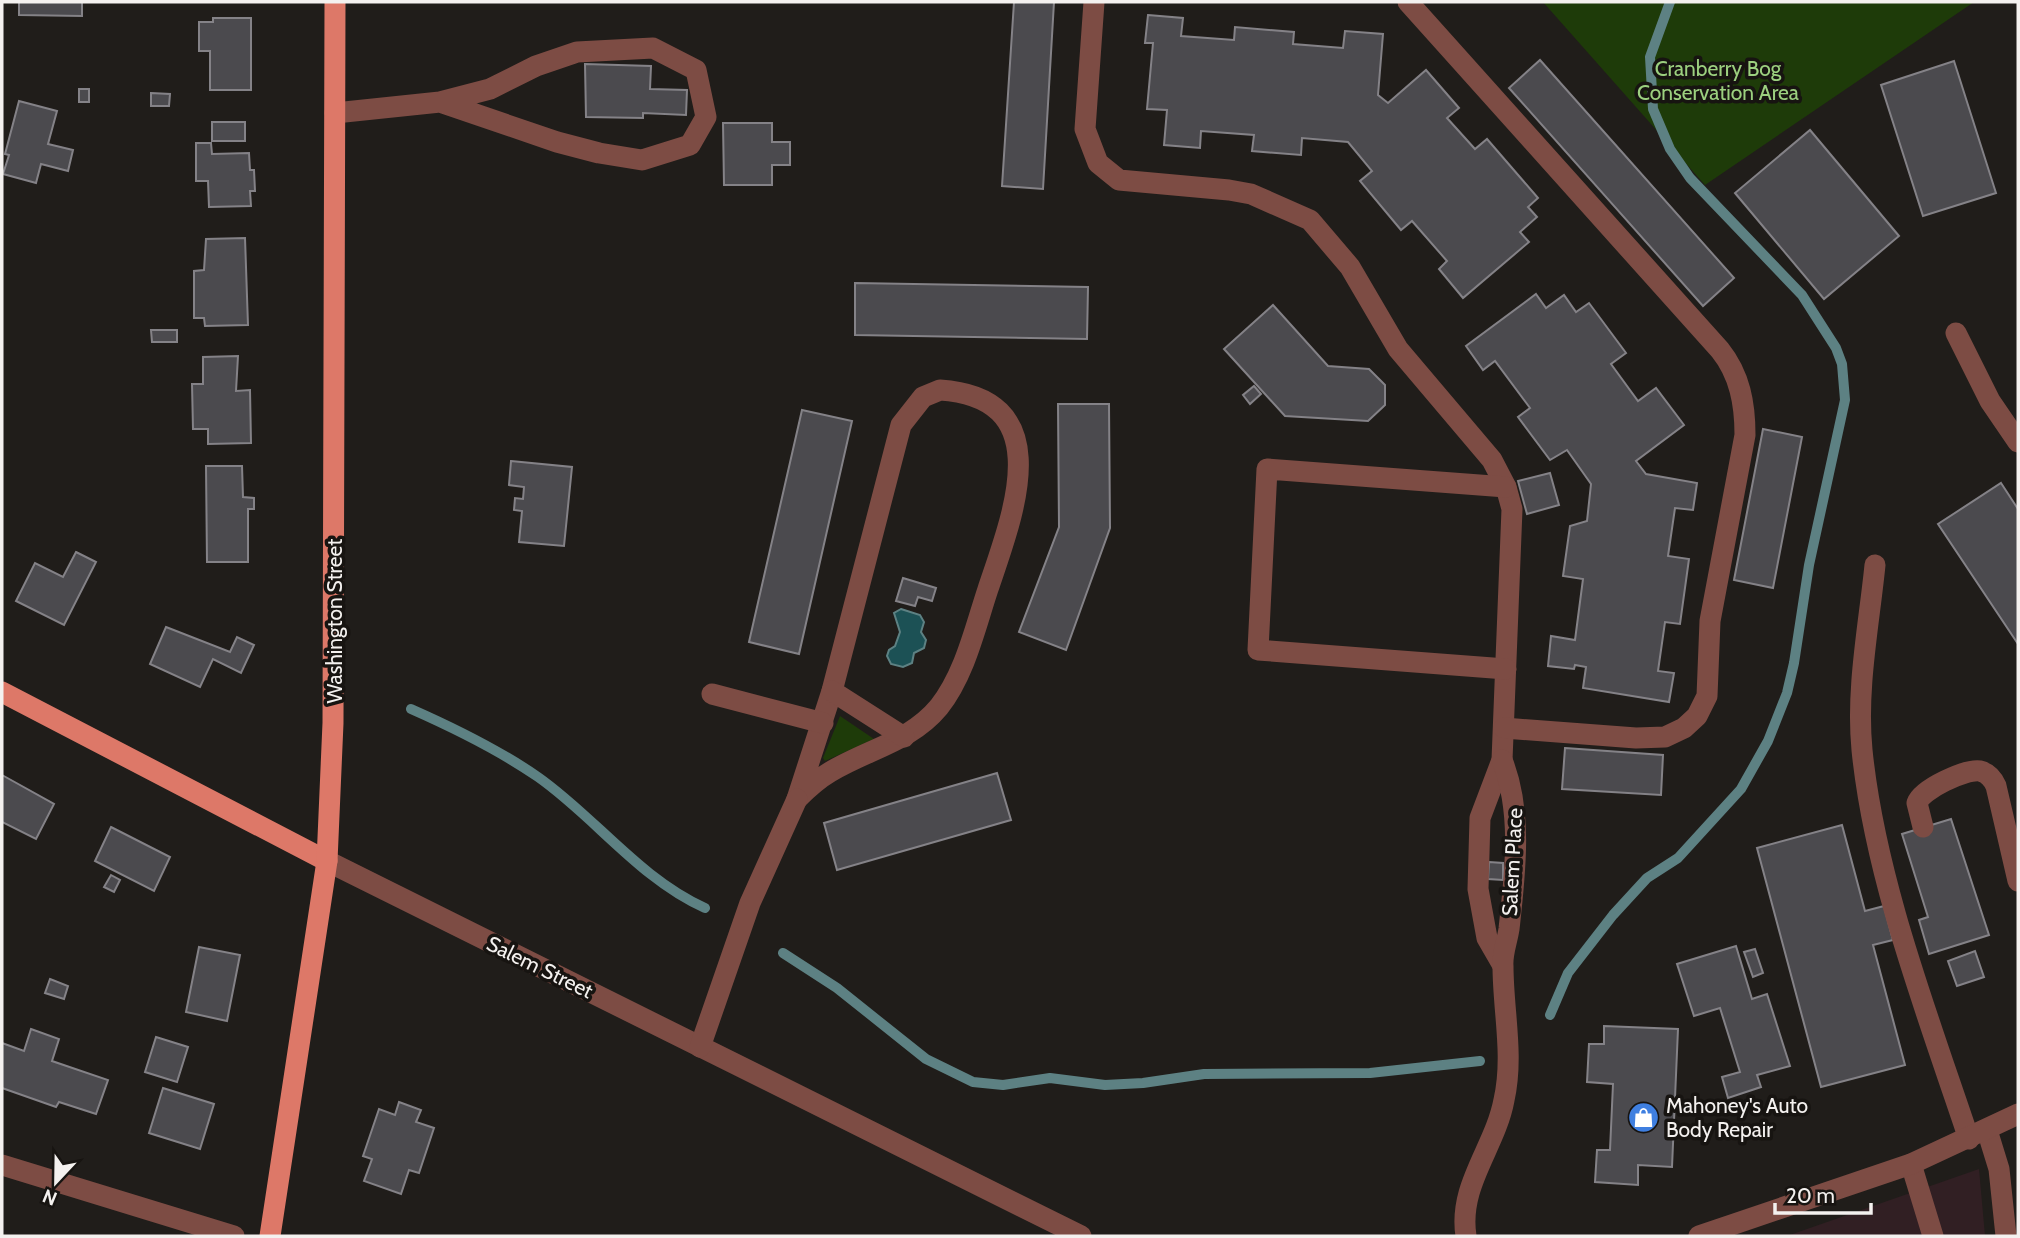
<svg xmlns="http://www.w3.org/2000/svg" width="2020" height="1238" font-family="Cabin,sans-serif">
<rect width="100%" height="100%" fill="#201d1a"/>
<!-- commercial -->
<polygon fill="#311f23" points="1979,1169 1985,1236 1787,1236"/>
<!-- green -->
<g fill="#1e3b09">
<polygon points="1543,2 1974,2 1705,185"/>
<polygon points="840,716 874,739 825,761 823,758"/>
</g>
<!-- water -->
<polygon fill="#1c5155" stroke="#5d8183" stroke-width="2" points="901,609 920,615 924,622 921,632 926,640 924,648 914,653 912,663 903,667 891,664 887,656 889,650 895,646 900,632 894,613"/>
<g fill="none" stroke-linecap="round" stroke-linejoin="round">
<!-- stream -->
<g stroke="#5d8183" stroke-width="10">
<path d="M411,709C454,728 499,750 538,777C595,817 640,879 705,908"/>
<polyline points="783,953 837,988 926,1059 973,1082 1003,1085 1050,1078 1105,1085 1143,1083 1204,1074 1370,1073 1480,1061"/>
<polyline points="1550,1015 1568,973 1613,915 1647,878 1678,858 1741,789 1768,741 1787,693 1794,663 1809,565 1845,400 1842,364 1836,348 1802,295 1690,178 1670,149 1653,109 1650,57 1670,2"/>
</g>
</g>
<!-- building -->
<g fill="#4b4a4e" stroke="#848287" stroke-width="2">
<polygon points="19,2 82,2 82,16 19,15"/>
<polygon points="1014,2 1054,2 1043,189 1002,186"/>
<polygon points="1148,15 1183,18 1181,36 1234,40 1235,27 1294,32 1293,44 1343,48 1345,31 1383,34 1378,95 1388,103 1426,70 1459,108 1447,118 1475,149 1487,139 1538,198 1528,207 1537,217 1520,232 1529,242 1463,298 1439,269 1447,261 1412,221 1401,230 1360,181 1372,171 1348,142 1302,138 1301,155 1252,151 1254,135 1201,131 1200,148 1164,145 1167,110 1147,109 1153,43 1145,43"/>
<polygon points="213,18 251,18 251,90 210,90 210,51 199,51 199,22 213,22"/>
<polygon points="1540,60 1734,278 1703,306 1509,88"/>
<polygon points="1954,61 1996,193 1923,216 1881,85"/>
<polygon points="585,64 651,66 650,89 687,90 686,115 643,113 643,118 586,117"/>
<rect x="79" y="89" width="10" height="13"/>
<polygon points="151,93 170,94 169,106 151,106"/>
<polygon points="19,101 57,111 48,144 73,150 68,171 41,164 36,183 3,174 9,155 5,154"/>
<rect x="212" y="122" width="33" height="19"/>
<polygon points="723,123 772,123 772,142 790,142 790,165 772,165 772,185 724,185"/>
<polygon points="1810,130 1899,236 1824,299 1735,193"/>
<polygon points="196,143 211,143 212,154 249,153 250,170 254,170 255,191 250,191 251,206 209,207 208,181 196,181"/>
<polygon points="245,238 248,325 205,326 204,318 194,318 194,271 204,270 206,239"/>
<polygon points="855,283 1088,287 1087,339 855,335"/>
<polygon points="1536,294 1546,308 1564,295 1576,312 1589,303 1626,353 1611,364 1638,401 1656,388 1684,425 1636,461 1646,474 1697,483 1693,510 1675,508 1668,556 1689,559 1680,624 1665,622 1658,671 1674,673 1669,702 1583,688 1586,667 1575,665 1574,669 1548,666 1551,636 1575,640 1583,579 1563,576 1570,526 1587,521 1591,484 1567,450 1550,460 1518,417 1530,408 1495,361 1483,370 1466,346"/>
<polygon points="1273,305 1328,366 1369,369 1385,385 1385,405 1368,421 1285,416 1224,349"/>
<polygon points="151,330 177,330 177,342 152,342"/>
<polygon points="238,356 236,391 250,390 251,443 208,444 208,429 193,429 192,384 203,384 203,357"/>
<polygon points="1254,386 1261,394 1250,404 1243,395"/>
<polygon points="1058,404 1109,404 1110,528 1066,650 1019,632 1059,527"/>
<polygon points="802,410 852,421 799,654 749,642"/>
<polygon points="1763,429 1802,437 1773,588 1734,580"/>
<polygon points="511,461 572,467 564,546 519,542 522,511 514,510 515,498 523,499 524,487 509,485"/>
<polygon points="206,466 242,466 243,497 254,498 254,509 248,509 248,562 207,562"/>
<polygon points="1550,473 1559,505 1527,514 1518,481"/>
<polygon points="2001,483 2018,509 2018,644 1938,524"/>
<polygon points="76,552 96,562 64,625 16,601 35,563 63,577"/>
<polygon points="903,578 936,588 932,601 918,597 915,606 896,601"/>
<polygon points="166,627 230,652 237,637 254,645 241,673 213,659 200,687 150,664"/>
<polygon points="1565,748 1663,755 1661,795 1562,789"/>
<polygon points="997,773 1011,820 837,870 824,823"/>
<polygon points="2,775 54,804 36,839 2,822"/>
<polygon points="1951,819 1989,935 1929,954 1919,920 1928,917 1902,834"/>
<polygon points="1842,825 1865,911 1884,906 1893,940 1873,945 1905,1065 1821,1087 1757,848"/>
<polygon points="111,827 170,857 154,891 95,861"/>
<polygon points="1489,862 1503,863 1503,880 1488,879"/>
<polygon points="111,875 120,880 114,892 104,887"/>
<polygon points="1736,946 1752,999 1767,994 1790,1066 1757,1075 1761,1087 1728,1098 1722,1077 1740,1072 1720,1008 1694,1016 1677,964"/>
<polygon points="199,947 240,955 227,1021 186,1012"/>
<polygon points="1755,949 1763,973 1753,977 1744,952"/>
<polygon points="1975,951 1984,977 1957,986 1948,961"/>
<polygon points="50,979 68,986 64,999 45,993"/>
<polygon points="1604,1026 1678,1029 1672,1167 1638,1165 1638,1185 1595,1182 1597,1150 1610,1150 1613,1084 1587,1082 1589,1044 1604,1044"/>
<polygon points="31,1029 59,1039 52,1061 108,1080 96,1114 59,1102 56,1107 2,1088 2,1043 24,1051"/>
<polygon points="156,1037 188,1047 177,1082 145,1072"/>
<polygon points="163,1088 214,1104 200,1149 149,1133"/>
<polygon points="399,1102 421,1110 416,1122 434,1128 419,1173 409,1170 401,1194 364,1181 372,1159 363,1156 379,1109 395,1115"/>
</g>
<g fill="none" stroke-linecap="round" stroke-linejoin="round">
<!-- minor -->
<g stroke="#7d4c44" stroke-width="21">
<polyline points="1094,2 1085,129 1098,163 1119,180 1229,190 1251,194 1310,220 1350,267 1398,349 1492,460 1506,487 1512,509 1502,760 1480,818 1478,889 1487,938 1502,964"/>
<path d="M1408,2L1720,350C1740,375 1745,404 1745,435L1710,621L1707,696L1697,716L1684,728L1665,737L1636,738L1504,728"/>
<polyline points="335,113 440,102 557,142 599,153 642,160 690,145 706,117 696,70 653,48 577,52 536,66 490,89 440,102"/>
<polyline points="1956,333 1990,401 2018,442"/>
<path d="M940,390C1061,398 1012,517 988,589C975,628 965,674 939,707C910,742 868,749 830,772C818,779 807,789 797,799L832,691L901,425L923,397Z"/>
<polyline points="1506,487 1267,469 1258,650 1506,669"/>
<path d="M1875,565C1869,625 1856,689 1862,750C1875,879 1928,1016 1969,1139"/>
<polyline points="832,691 904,737"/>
<polyline points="712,694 823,723"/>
<path d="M1923,827L1917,803C1922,789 1965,769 1980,771C1988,773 1993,779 1996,786L2018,881"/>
<polyline points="327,861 1081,1236"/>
<polyline points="700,1047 750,903 797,799"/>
<polyline points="1987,1130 1999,1169 2006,1236"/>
<polyline points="1911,1164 1933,1236"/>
<polyline points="2,1165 234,1236"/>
<path d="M1466,1236C1458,1185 1495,1148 1504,1100C1514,1055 1503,1011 1503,966C1502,954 1507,942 1509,929C1515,874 1523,812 1502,760"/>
<polyline points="1699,1236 1911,1164 2018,1114"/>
</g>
<!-- major -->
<g stroke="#dd7868" stroke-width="21">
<polyline points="2,692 327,861"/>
<polyline points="270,1236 327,861 333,723 335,2"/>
</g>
</g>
<!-- icons -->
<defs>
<symbol id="shop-disc" viewBox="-11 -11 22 22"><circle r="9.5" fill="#3f7fe0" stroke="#171411"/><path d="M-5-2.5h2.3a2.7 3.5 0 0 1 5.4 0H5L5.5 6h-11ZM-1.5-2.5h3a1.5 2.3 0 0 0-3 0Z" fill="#fff"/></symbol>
</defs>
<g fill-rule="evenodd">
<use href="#shop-disc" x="1626" y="1100" width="35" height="35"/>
</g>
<g text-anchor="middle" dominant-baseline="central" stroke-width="7" stroke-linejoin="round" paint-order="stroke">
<!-- park labels -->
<g font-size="21" fill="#9cd07f" stroke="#171411">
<text x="1718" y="68">Cranberry Bog<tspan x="1718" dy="24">Conservation Area</tspan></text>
</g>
<!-- street labels -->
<g font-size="21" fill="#f4f1ef" stroke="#171411">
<text transform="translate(334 621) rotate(-90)">Washington Street</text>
<text transform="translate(1512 862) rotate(-87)">Salem Place</text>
<text transform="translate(540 967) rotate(26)">Salem Street</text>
</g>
<!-- poi labels -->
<g font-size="21" fill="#f4f1ef" stroke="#171411" text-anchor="start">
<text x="1666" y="1105">Mahoney's Auto<tspan x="1666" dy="24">Body Repair</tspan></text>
</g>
</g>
<!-- border -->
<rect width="2020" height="1238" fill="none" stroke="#f4f1ef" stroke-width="7"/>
<!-- north arrow -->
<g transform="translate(56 1182) rotate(202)" stroke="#171411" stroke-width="5" paint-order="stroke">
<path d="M0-5L12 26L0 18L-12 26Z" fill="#f4f1ef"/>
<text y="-10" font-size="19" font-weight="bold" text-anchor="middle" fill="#f4f1ef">N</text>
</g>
<!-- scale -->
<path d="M1775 1203v10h96v-10" fill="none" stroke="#f4f1ef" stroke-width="3.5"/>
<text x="1786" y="1203" font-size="21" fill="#f4f1ef" stroke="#171411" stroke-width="5" paint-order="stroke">20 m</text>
</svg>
